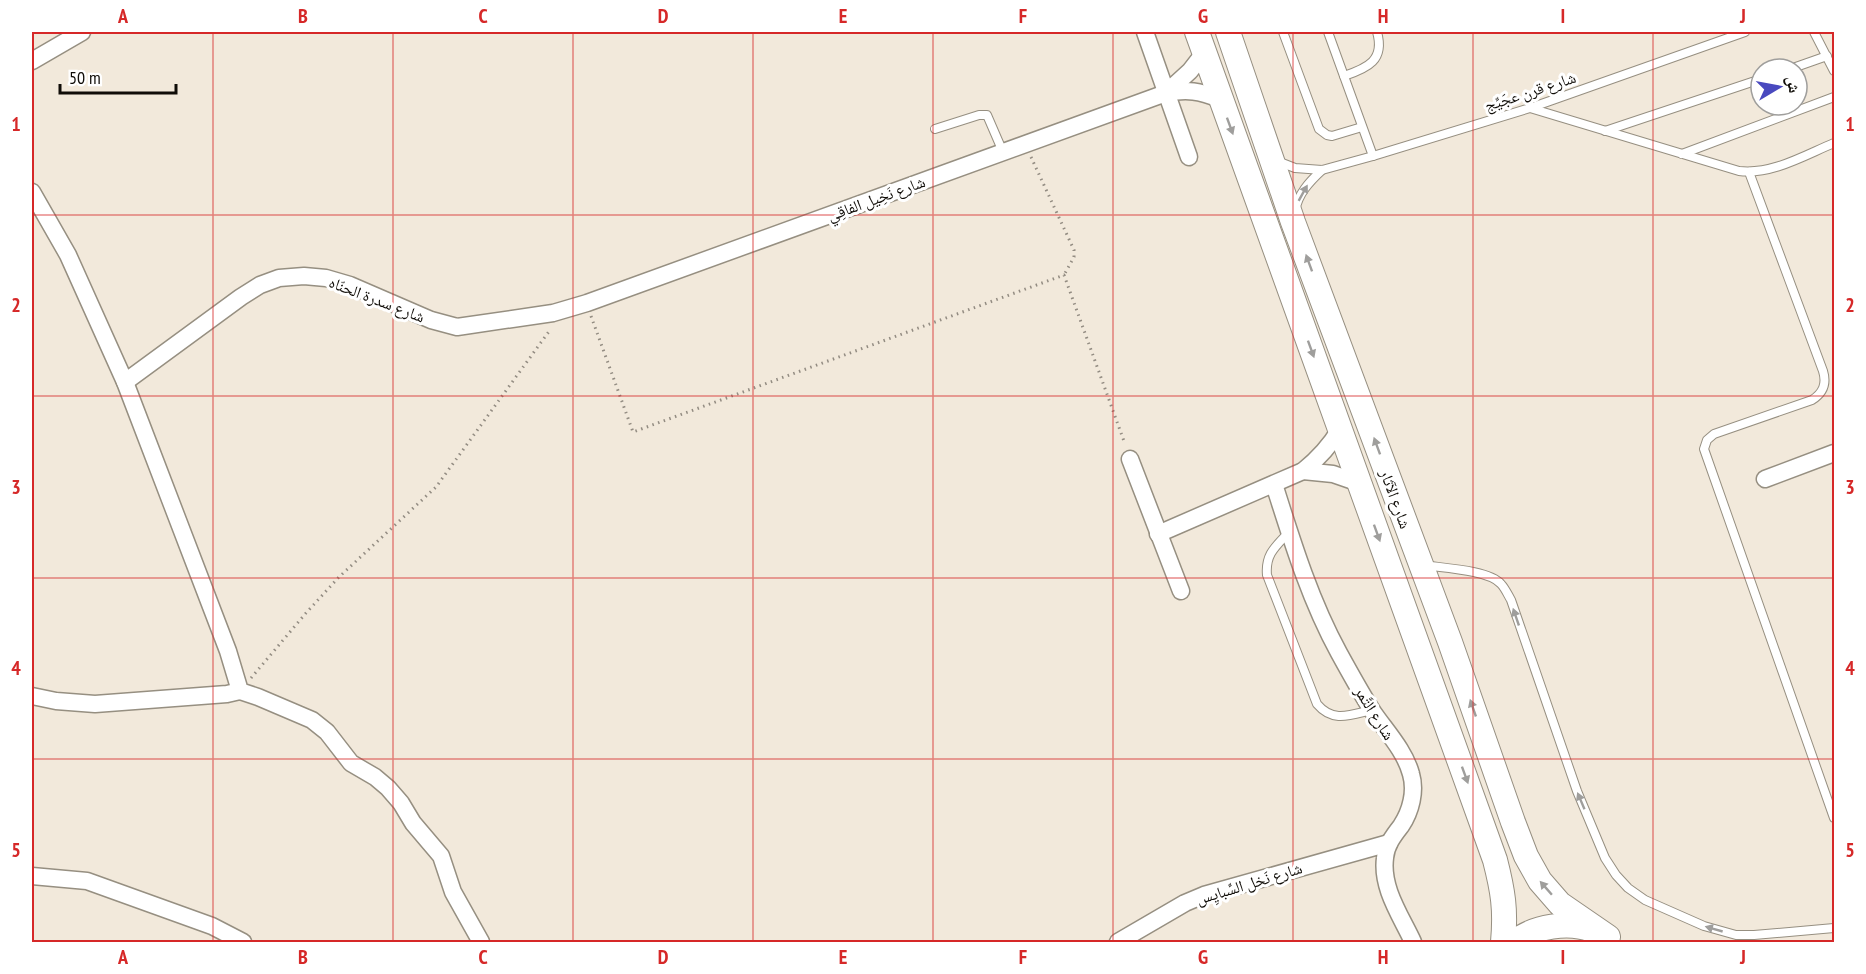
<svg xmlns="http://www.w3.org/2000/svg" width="1866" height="974" font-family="'PT Sans Narrow','Noto Naskh Arabic',sans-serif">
<rect width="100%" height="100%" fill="#f2e9db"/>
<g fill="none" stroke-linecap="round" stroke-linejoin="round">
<defs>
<g id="lane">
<polyline points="1283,32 1319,129 1327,135 1332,136 1362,127"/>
<polyline points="1328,32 1373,156"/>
<polyline points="1814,32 1834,71"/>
<polyline points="1790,69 1827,56"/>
<path d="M1344,76C1368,68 1385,60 1377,32"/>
<path d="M1530,108L1739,171C1772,175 1805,155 1834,143"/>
<polyline points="935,129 979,115 987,115 1003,152"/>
<polyline points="1605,131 1761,79"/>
<polyline points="1682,154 1834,97"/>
<polyline points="1277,161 1295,168 1322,170 1373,156 1530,108 1745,32"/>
<path d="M1749,172L1823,371C1827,384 1823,393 1812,400L1714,434L1707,440L1704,449L1834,818"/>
<path d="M1295,211C1298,194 1309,182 1322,170"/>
<path d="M1289,532C1276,546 1265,554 1267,575L1317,704C1333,723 1350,715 1372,710"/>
<path d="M1423,565C1442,568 1489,570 1501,584C1505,588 1508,595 1511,600L1577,791L1605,858L1616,875L1628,888L1645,900L1704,926L1736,935H1754L1834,928"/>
</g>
<g id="street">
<polyline points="1145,32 1189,157"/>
<polyline points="32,61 82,32"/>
<polyline points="1167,92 1190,71 1204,53"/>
<polyline points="32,192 68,255 125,382 228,651 240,691 258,697 312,720 327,732 351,763 375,777 388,788 401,803 413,823 441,856 453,892 481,942"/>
<path d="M125,382L241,297L260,285L279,278L304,276L326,278L350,285L431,320L457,327L553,313L587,303L1166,93C1188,89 1199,91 1220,99"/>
<polyline points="1130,459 1181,591"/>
<polyline points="1303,471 1333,474 1359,483"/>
<polyline points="1765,479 1834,453"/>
<path d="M1274,484C1292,541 1310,600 1339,653C1350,673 1361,693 1373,712C1386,731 1405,751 1411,774C1416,791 1411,811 1401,826C1394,835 1386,845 1385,858C1381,888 1401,916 1413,942"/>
<path d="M1158,534L1303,471C1319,458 1330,446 1340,429"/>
<polyline points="32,696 56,701 95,704 227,694 240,691"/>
<polyline points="32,876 87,881 212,926 243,942"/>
<polyline points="1118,942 1185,903 1204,895 1389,843"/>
</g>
<g id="secondary">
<path d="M1197,32L1495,860C1503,891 1506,910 1503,942"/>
<polyline points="1228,32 1293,222 1450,642 1513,822 1526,856 1540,881 1560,904 1608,937"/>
<path d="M1515,942C1534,926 1569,921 1592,930"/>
</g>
</defs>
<!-- lane casing -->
<use href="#lane" stroke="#968f81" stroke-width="10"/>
<!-- street casing -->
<use href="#street" stroke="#968f81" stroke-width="19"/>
<!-- secondary casing -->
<use href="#secondary" stroke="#968f81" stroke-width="26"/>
<!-- path -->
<g stroke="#938c82" stroke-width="3" stroke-dasharray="1.5 4.5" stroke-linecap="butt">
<polyline points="1031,157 1074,250 1074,257 1064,275"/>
<polyline points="591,316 633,432 1064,275 1125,444"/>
<polyline points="251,678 306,613 339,577 436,487 550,330"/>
</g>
<!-- lane -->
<use href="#lane" stroke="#fff" stroke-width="8"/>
<!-- street -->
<use href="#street" stroke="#fff" stroke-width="16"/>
<!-- secondary -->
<use href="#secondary" stroke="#fff" stroke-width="24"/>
</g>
<!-- one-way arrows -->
<defs><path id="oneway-solid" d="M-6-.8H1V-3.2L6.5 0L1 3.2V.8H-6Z" transform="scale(1.5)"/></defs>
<g fill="#9f9e9c">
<use href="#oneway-solid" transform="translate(1230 126) rotate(70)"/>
<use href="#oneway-solid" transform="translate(1303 193) rotate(-61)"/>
<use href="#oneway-solid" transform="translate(1309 263) rotate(-110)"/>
<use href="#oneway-solid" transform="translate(1311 349) rotate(70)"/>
<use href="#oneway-solid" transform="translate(1377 446) rotate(-110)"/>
<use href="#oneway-solid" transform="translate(1377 533) rotate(70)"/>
<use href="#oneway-solid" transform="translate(1516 617) rotate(-109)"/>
<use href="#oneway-solid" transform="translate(1473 708) rotate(-109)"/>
<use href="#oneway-solid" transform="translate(1465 775) rotate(70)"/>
<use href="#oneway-solid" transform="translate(1581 801) rotate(-113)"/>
<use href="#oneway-solid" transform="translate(1546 888) rotate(-131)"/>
<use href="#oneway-solid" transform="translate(1714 929) rotate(-164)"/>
</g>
<!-- grid -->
<path fill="none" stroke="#d62828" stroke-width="1.5" stroke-opacity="0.55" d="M213,32V942M393,32V942M573,32V942M753,32V942M933,32V942M1113,32V942M1293,32V942M1473,32V942M1653,32V942M32,215H1834M32,396H1834M32,578H1834M32,759H1834"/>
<g text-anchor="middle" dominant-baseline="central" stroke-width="6" stroke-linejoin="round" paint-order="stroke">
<!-- street labels -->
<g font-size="16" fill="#100d08" stroke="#fff">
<text transform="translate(1530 91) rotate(-18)">شارع قرن عجَيِّج</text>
<text transform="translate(876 198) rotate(-20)">شارع نَخِيل الفاقِي</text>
<text transform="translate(377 299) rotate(21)">شارع سدرة الحنّاه</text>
<text transform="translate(1396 499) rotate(70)">شارع الآثار</text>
<text transform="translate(1375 713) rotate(58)">شارع التَّمر</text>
<text transform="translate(1249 883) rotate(-17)">شارع نَخل السِّبايِس</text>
</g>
</g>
<!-- border -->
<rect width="1866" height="974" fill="none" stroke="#ffffff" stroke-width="66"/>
<!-- north arrow -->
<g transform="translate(1779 87) rotate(80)"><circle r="28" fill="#ffffff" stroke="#9f9e9c" stroke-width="1.5"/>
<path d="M0-4.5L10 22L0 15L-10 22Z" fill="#4949bf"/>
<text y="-9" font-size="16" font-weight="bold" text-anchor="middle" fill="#100d08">ش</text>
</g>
<!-- scale -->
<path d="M60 84v9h116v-9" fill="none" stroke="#100d08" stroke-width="3"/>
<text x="69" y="84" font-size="18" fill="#100d08" stroke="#ffffff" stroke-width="4.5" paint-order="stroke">50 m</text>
<rect x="33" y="33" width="1800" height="908" fill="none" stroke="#d62828" stroke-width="2"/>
<g font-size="20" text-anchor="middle" font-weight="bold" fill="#d62828">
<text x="123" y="23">A</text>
<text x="303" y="23">B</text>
<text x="483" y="23">C</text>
<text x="663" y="23">D</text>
<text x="843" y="23">E</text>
<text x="1023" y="23">F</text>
<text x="1203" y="23">G</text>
<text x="1383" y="23">H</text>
<text x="1563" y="23">I</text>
<text x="1743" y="23">J</text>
<text x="16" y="131">1</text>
<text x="1850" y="131">1</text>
<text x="16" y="312">2</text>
<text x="1850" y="312">2</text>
<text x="16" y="494">3</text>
<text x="1850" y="494">3</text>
<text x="16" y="675">4</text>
<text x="1850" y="675">4</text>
<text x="16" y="857">5</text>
<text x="1850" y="857">5</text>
<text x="123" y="964">A</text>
<text x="303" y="964">B</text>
<text x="483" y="964">C</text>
<text x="663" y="964">D</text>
<text x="843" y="964">E</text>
<text x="1023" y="964">F</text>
<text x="1203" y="964">G</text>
<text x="1383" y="964">H</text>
<text x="1563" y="964">I</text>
<text x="1743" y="964">J</text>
</g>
</svg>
